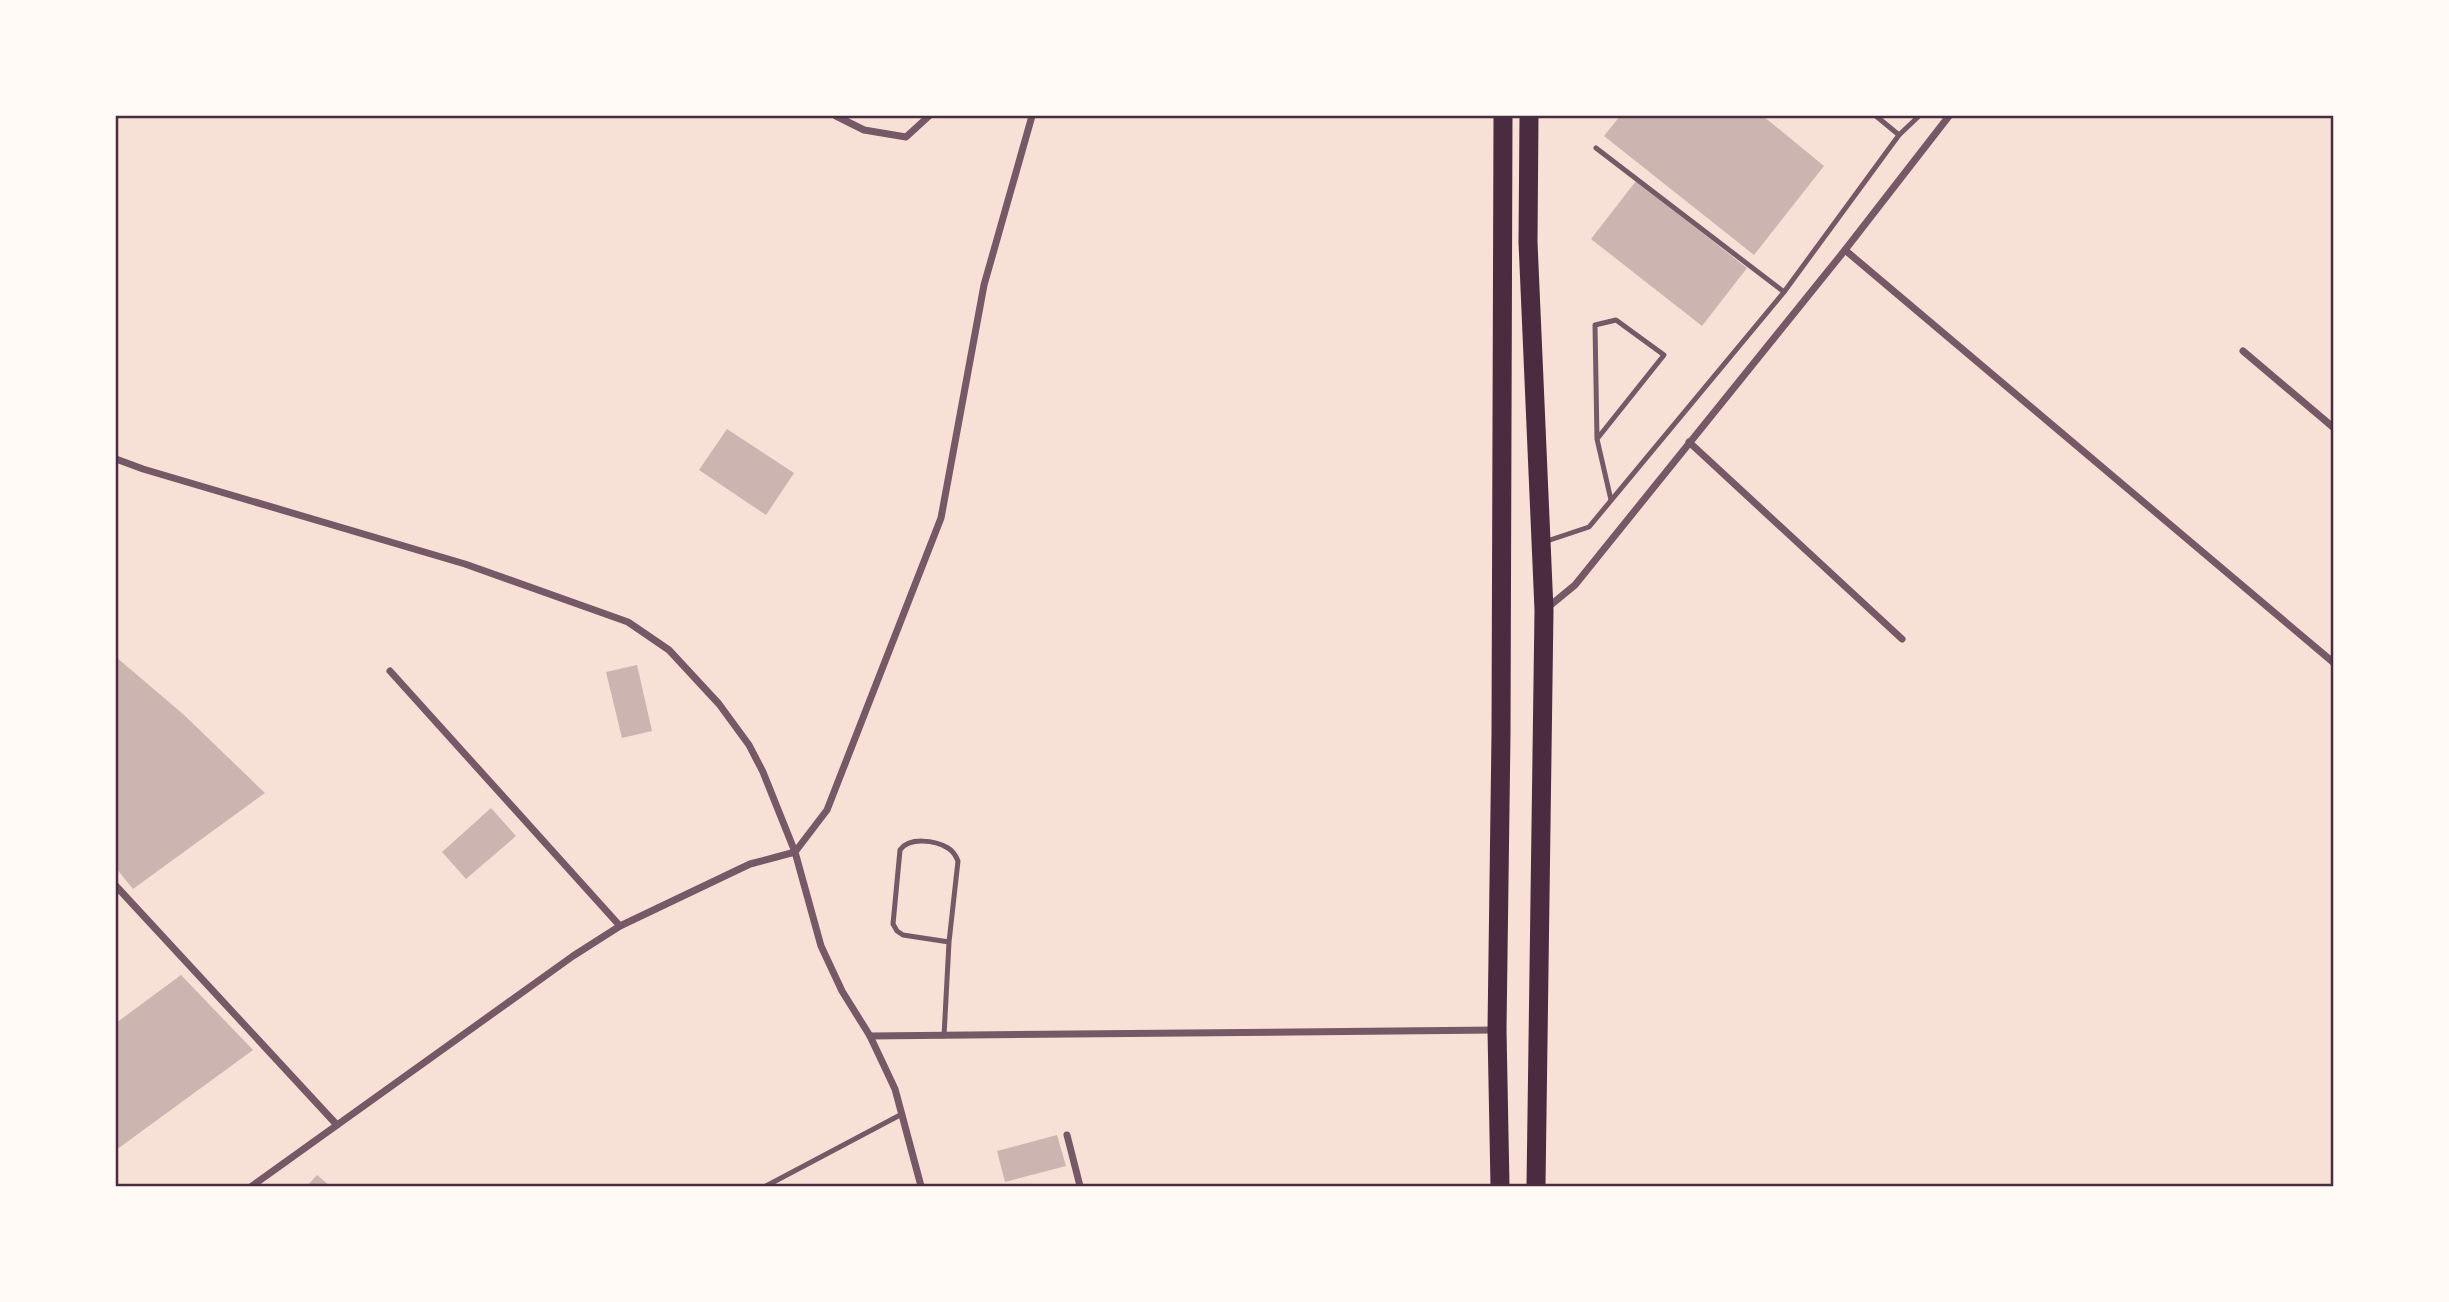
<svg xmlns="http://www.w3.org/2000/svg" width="2449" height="1302" font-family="'Source Serif 4',serif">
<rect width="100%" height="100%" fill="#f7e1d7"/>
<!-- building -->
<g fill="#ccb4b1">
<polygon points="1620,116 1763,116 1824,166 1754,255 1604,136"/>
<polygon points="1636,181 1747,268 1702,326 1591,239"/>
<polygon points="727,429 794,473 766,515 699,470"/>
<polygon points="116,657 183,714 265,793 133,889 116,868"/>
<polygon points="637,665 652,731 622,738 606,672"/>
<polygon points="491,808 516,836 466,879 442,852"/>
<polygon points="181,975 253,1050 116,1150 116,1023"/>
<polygon points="1057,1135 1066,1166 1005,1182 997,1151"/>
<polygon points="317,1175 330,1186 307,1186"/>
</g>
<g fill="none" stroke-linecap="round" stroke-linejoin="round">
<!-- service -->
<g stroke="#755966" stroke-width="5">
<polyline points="1899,135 1919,116"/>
<polyline points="1784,292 1899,135 1876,116"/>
<polyline points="1597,439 1664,355 1616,320 1595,325 1597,439 1611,500"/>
<polyline points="1544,542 1589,527 1784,292 1596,148"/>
<path d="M944,1036L949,942L958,861C956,856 953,851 948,848C935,840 909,837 900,850L893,924L897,931L903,935L949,942"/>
<polyline points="766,1186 902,1114"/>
</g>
<!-- minor -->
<g stroke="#755966" stroke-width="7">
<polyline points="836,116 864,130 906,137 929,116"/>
<polyline points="1845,250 2334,663"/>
<polyline points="2243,351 2334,428"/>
<polyline points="1689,442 1902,639"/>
<polyline points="116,459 143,469 465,564 628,622 669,650 719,704 749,745 763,772 795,852 750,864 620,926 573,956 252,1186"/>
<polyline points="1547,608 1575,585 1845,250 1949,116"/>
<polyline points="390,671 620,926"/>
<polyline points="116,886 337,1125"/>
<polyline points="870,1036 1496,1030"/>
<polyline points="1067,1135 1080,1186"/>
<polyline points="921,1186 895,1089 870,1036 842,991 821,946 795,852 827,810 941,518 984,285 1032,116"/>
</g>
<!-- trunk -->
<g stroke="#4a2c40" stroke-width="19">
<polyline points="1529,116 1528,242 1544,610 1536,1186"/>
<polyline points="1500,1186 1497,1030 1501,734 1503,116"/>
</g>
</g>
<!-- border -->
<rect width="2449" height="1302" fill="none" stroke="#fffaf5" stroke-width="234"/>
<rect x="117" y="117" width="2215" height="1068" fill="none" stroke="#4a2c40" stroke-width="2.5"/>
</svg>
